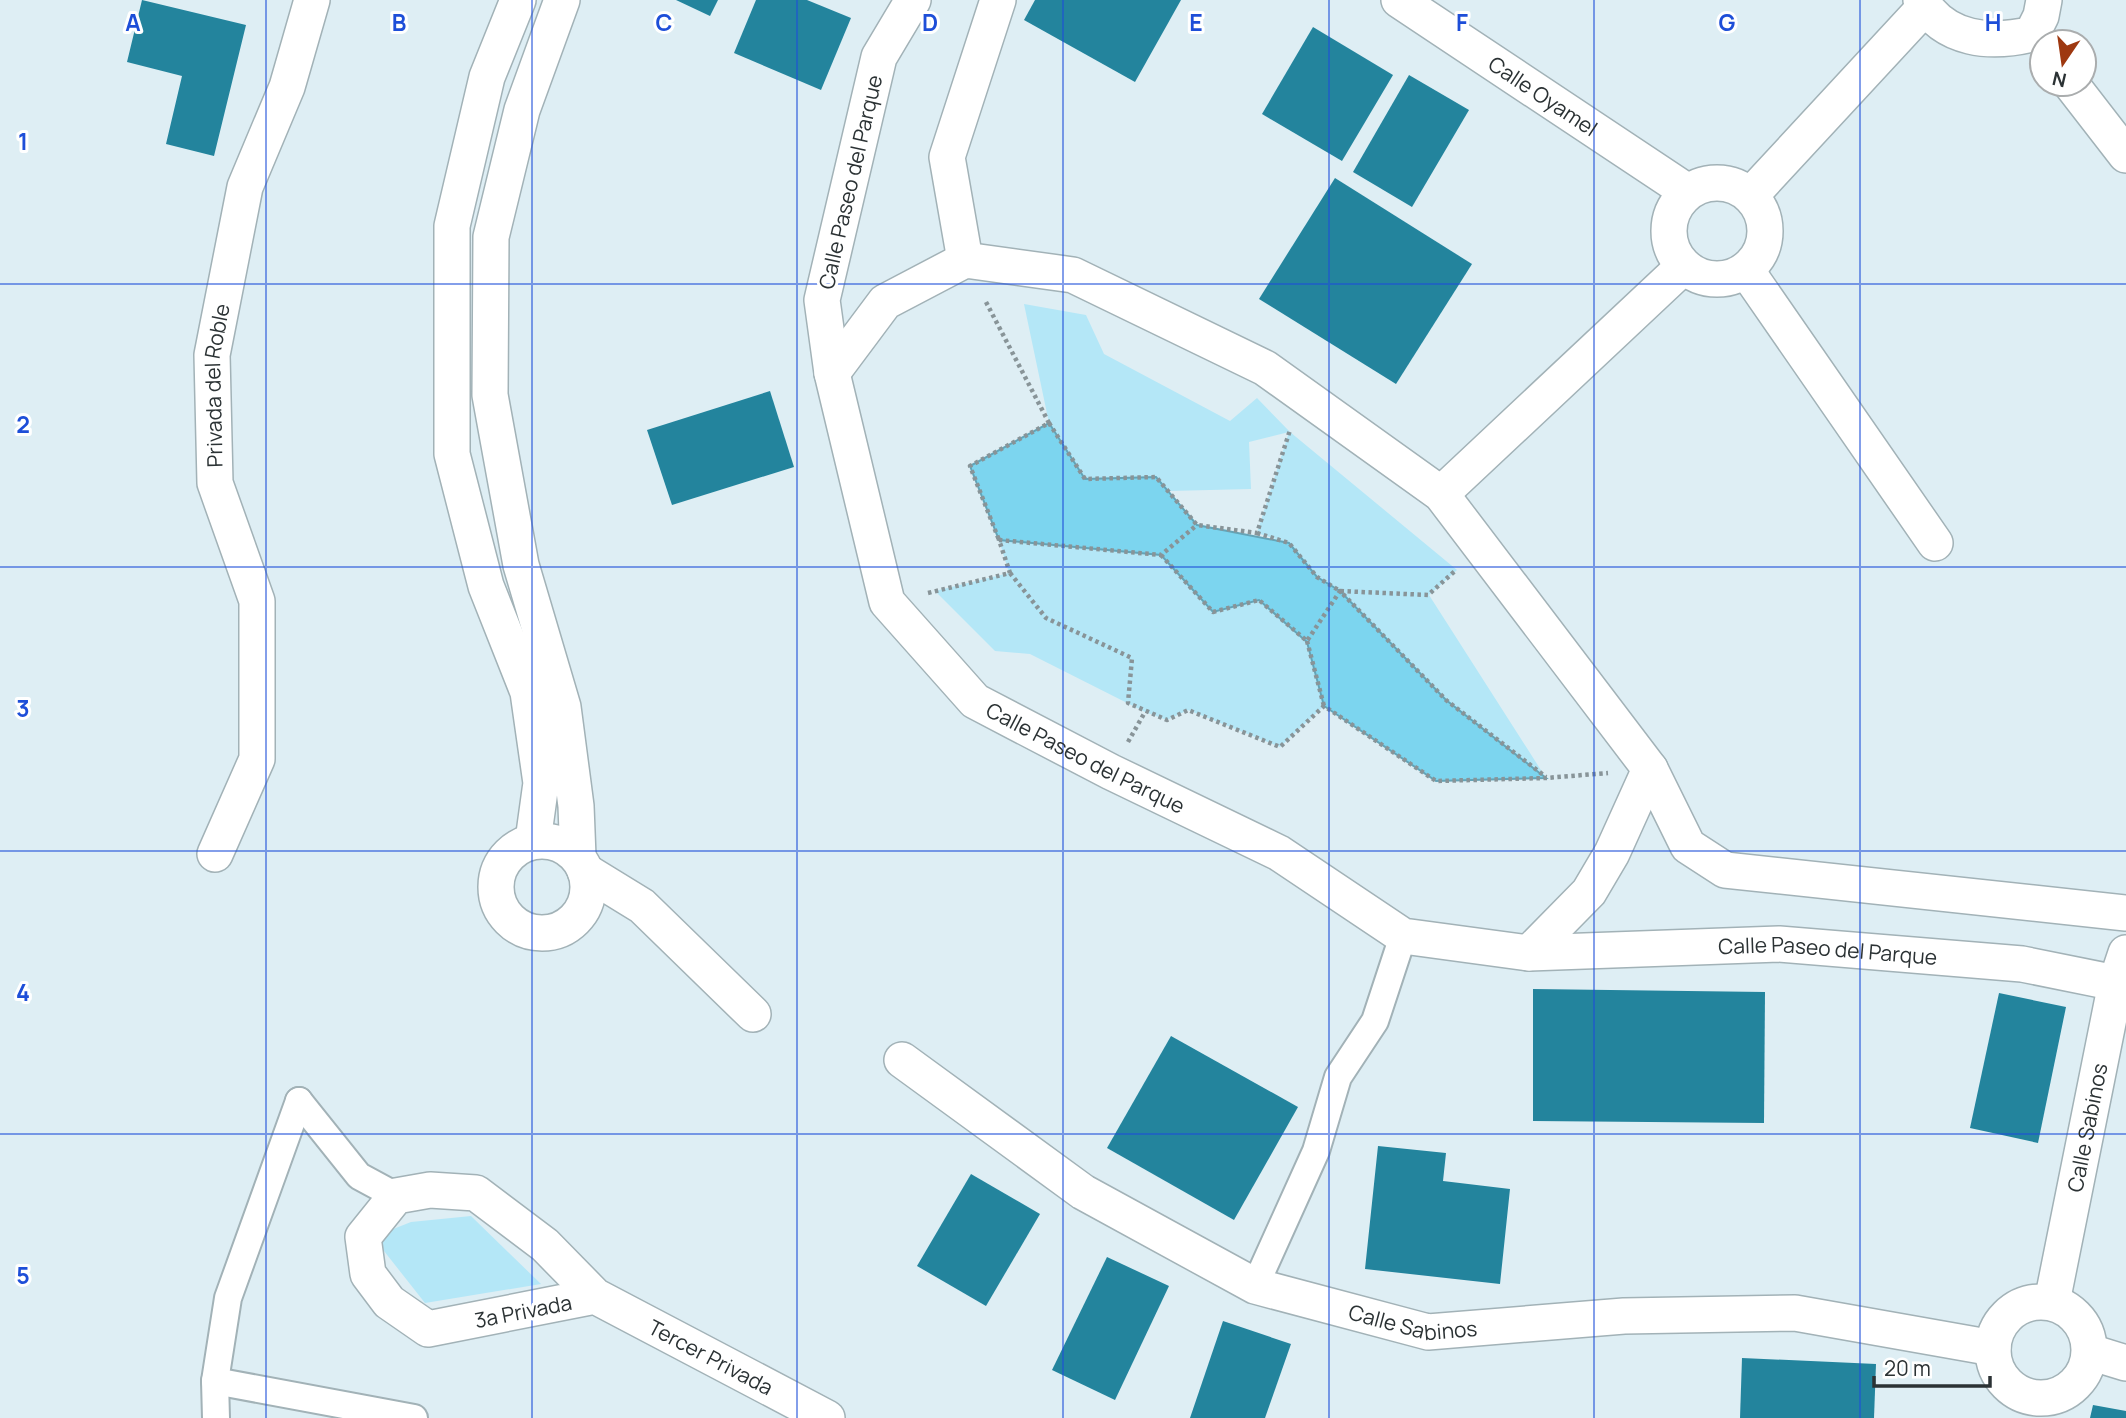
<svg xmlns="http://www.w3.org/2000/svg" width="2126" height="1418" font-family="Manrope,sans-serif">
<rect width="100%" height="100%" fill="#deeef4"/>
<!-- green -->
<g fill="#b4e7f7">
<polygon points="1024,304 1086,315 1104,354 1230,421 1257,398 1290,432 1457,570 1429,595 1546,778 1446,700 1340,591 1317,577 1289,543 1257,533 1289,432 1249,442 1251,489 1169,491 1156,477 1085,479 1049,423"/>
<polygon points="999,540 1161,555 1213,612 1259,600 1307,641 1324,706 1280,747 1188,710 1167,720 1145,712 1030,654 995,651 935,591 1009,573"/>
<polygon points="471,1216 541,1284 425,1303 373,1237 411,1222"/>
</g>
<!-- water -->
<polygon fill="#7cd5ef" stroke="#64a4b7" stroke-width="2" points="1049,423 1085,479 1156,477 1197,525 1289,543 1317,577 1340,591 1446,700 1546,778 1436,781 1324,706 1307,642 1259,600 1213,612 1161,555 999,540 970,466"/>
<!-- building -->
<g fill="#23849d">
<polygon points="142,0 246,25 214,156 166,144 182,76 127,62"/>
<polygon points="676,0 718,0 710,16"/>
<polygon points="756,0 807,0 851,18 821,90 734,53"/>
<polygon points="1035,0 1181,0 1135,82 1024,20"/>
<polygon points="1313,27 1393,75 1342,161 1262,114"/>
<polygon points="1409,75 1469,110 1412,207 1353,172"/>
<polygon points="1335,178 1472,264 1396,384 1259,299"/>
<polygon points="770,391 794,467 672,505 647,430"/>
<polygon points="1533,989 1765,992 1764,1123 1533,1121"/>
<polygon points="1999,993 2066,1007 2038,1143 1970,1128"/>
<polygon points="1171,1036 1298,1107 1234,1220 1107,1148"/>
<polygon points="1378,1146 1446,1153 1443,1181 1510,1189 1500,1284 1365,1269"/>
<polygon points="971,1174 1040,1214 986,1306 917,1266"/>
<polygon points="1107,1257 1169,1286 1115,1400 1052,1370"/>
<polygon points="1223,1321 1291,1344 1265,1418 1190,1418"/>
<polygon points="1742,1358 1876,1364 1874,1418 1740,1418"/>
<polygon points="2093,1405 2126,1411 2126,1418 2090,1418"/>
</g>
<g fill="none" stroke-linecap="round" stroke-linejoin="round">
<defs>
<g id="pedestrian">
<polyline points="299,1101 359,1176 396,1196"/>
<polyline points="1255,1286 1316,1151 1338,1077 1375,1021 1403,936"/>
<polyline points="215,1381 414,1418"/>
<polyline points="216,1418 215,1381 228,1298 299,1101"/>
</g>
<g id="minor">
<polyline points="518,0 487,77 452,226 452,454 486,586 528,692 541,783 533,841"/>
<polyline points="562,0 522,110 491,237 490,395 521,565 563,707 576,806 578,857"/>
<path id="s1" d="M913,0L879,57L822,300L832,373L887,602L975,701L1111,772L1279,853L1403,936L1529,953L1779,944L2022,964L2126,985"/>
<path id="s2" d="M1399,0L1688,192"/>
<path d="M1921,0C1945,41 1991,44 2032,34L2041,16L2044,0"/>
<polyline points="2071,84 2126,155"/>
<circle cx="1717" cy="231" r="48"/>
<polyline points="1751,195 1925,7"/>
<polyline points="965,260 947,157 998,0"/>
<polyline points="1746,270 1935,543"/>
<polyline points="832,373 885,302 965,260 1073,275 1265,368 1441,494 1650,769 1688,846 1725,870 2126,913"/>
<polyline points="1441,494 1683,267"/>
<circle cx="542" cy="887" r="46"/>
<path id="s3" d="M215,854L257,759V601L215,483L212,355L245,187L287,87L312,0"/>
<polyline points="585,871 642,906 753,1014"/>
<polyline points="1529,953 1589,892 1612,853 1650,769"/>
<path id="s4" d="M902,1060L1083,1192L1255,1286L1428,1332L1624,1316L1795,1313L1993,1348"/>
<path id="s5" d="M595,1296L428,1329L389,1302L368,1274L363,1237L396,1196L430,1190L476,1193L545,1245L595,1296L827,1418"/>
<circle cx="2041" cy="1350" r="48"/>
<path id="s6" d="M2052,1302L2116,983L2126,953"/>
<polyline points="2090,1352 2126,1363"/>
</g>
</defs>
<!-- pedestrian casing -->
<use href="#pedestrian" stroke="#a2b2b7" stroke-width="30"/>
<!-- minor casing -->
<use href="#minor" stroke="#a2b2b7" stroke-width="38"/>
<!-- path -->
<g stroke="#889498" stroke-width="4.5" stroke-dasharray="3.5 3.5" stroke-linecap="butt">
<polyline points="986,302 1049,423 970,466 999,540"/>
<polyline points="1049,423 1085,479 1156,477 1197,525 1257,533 1290,430"/>
<polyline points="1257,533 1289,543 1317,577 1340,591 1428,595 1455,571"/>
<polyline points="1161,555 1213,612 1259,600 1307,641 1340,591 1446,700 1546,777"/>
<polyline points="1010,573 1046,618 1132,658 1128,703 1167,720 1188,710 1280,747 1324,706 1436,781 1546,778 1608,773"/>
<polyline points="928,593 1010,573 999,540 1161,555 1197,525"/>
<polyline points="1307,641 1324,706"/>
<polyline points="1128,742 1145,712"/>
</g>
<!-- pedestrian -->
<use href="#pedestrian" stroke="#fff" stroke-width="26"/>
<!-- minor -->
<use href="#minor" stroke="#fff" stroke-width="35"/>
</g>
<!-- grid -->
<path fill="none" stroke="#1d4ed8" stroke-width="2" stroke-opacity="0.55" d="M266,0V1418M532,0V1418M797,0V1418M1063,0V1418M1329,0V1418M1594,0V1418M1860,0V1418M0,284H2126M0,567H2126M0,851H2126M0,1134H2126"/>
<g text-anchor="middle" dominant-baseline="central" stroke-width="6" stroke-linejoin="round" paint-order="stroke">
<!-- street labels -->
<g font-size="21" fill="#2b3234" stroke="#fff">
<text stroke="none"><textPath href="#s2" startOffset="173">Calle Oyamel</textPath></text>
<text transform="translate(850 182) rotate(-77)">Calle Paseo del Parque</text>
<text stroke="none"><textPath href="#s3" startOffset="485">Privada del Roble</textPath></text>
<text stroke="none"><textPath href="#s1" startOffset="882">Calle Paseo del Parque</textPath></text>
<text stroke="none"><textPath href="#s1" startOffset="1673">Calle Paseo del Parque</textPath></text>
<text stroke="none"><textPath href="#s6" startOffset="178">Calle Sabinos</textPath></text>
<text transform="translate(523 1311) rotate(-11)">3a Privada</text>
<text stroke="none"><textPath href="#s4" startOffset="583">Calle Sabinos</textPath></text>
<text stroke="none"><textPath href="#s5" startOffset="712">Tercer Privada</textPath></text>
</g>
</g>
<g font-size="23" text-anchor="middle" font-weight="bold" fill="#1d4ed8" stroke="#fff" stroke-width="6" stroke-linejoin="round" paint-order="stroke">
<text x="133" y="31">A</text>
<text x="399" y="31">B</text>
<text x="664" y="31">C</text>
<text x="930" y="31">D</text>
<text x="1196" y="31">E</text>
<text x="1462" y="31">F</text>
<text x="1727" y="31">G</text>
<text x="1993" y="31">H</text>
<text x="23" y="150">1</text>
<text x="23" y="433">2</text>
<text x="23" y="717">3</text>
<text x="23" y="1001">4</text>
<text x="23" y="1284">5</text>
</g>
<!-- north arrow -->
<g transform="translate(2063 63) rotate(193)"><circle r="33" fill="#ffffff" stroke="#aaadae" stroke-width="2"/>
<path d="M0-5L12 26L0 18L-12 26Z" fill="#9e3810"/>
<text y="-10" font-size="19" font-weight="bold" text-anchor="middle" fill="#2b3234">N</text>
</g>
<!-- scale -->
<path d="M1874 1376v10h116v-10" fill="none" stroke="#2b3234" stroke-width="3.5"/>
<text x="1884" y="1376" font-size="21" fill="#2b3234" stroke="#ffffff" stroke-width="5" paint-order="stroke">20 m</text>
</svg>
